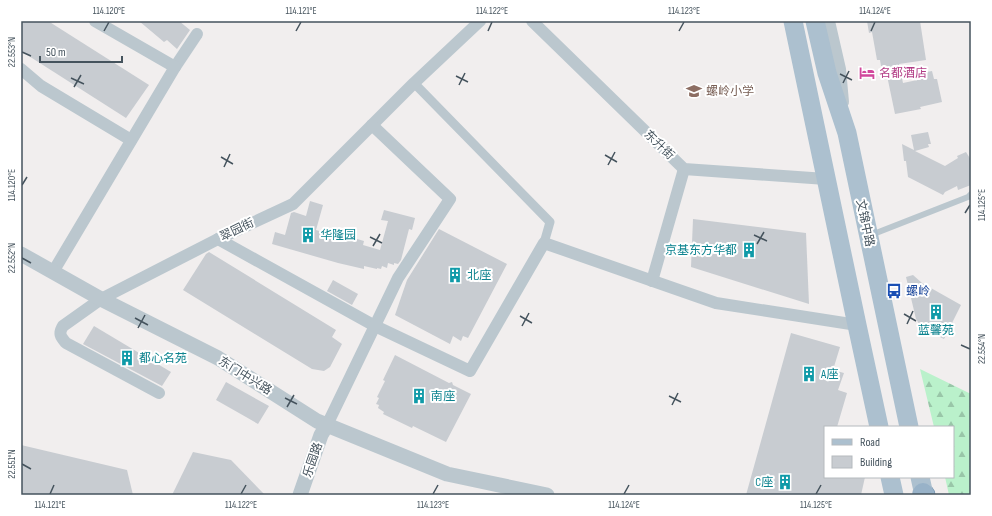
<svg xmlns="http://www.w3.org/2000/svg" width="992" height="516" font-family="'Sofia Sans Condensed','Noto Sans SC',sans-serif">
<defs>
<pattern id="forest-firs" width="22" height="20" patternUnits="userSpaceOnUse"><rect width="22" height="20" fill="#baf1cb"/><path d="M5 1l3.5 6h-7zM16 11l3.5 6h-7z" fill="#99c6a8"/></pattern>
</defs>
<rect width="100%" height="100%" fill="#f1eeee"/>
<!-- forest -->
<polygon fill="url(#forest-firs)" points="920,369 971,394 971,495 949,495 945,477 953,477 953,427 934,427"/>
<!-- building -->
<g fill="#c8ccd1">
<polygon points="21,21 48,21 149,85 126,118 21,51"/>
<polygon points="139,21 179,21 190,30 177,49 167,40 164,42"/>
<polygon points="867,21 920,21 926,60 899,64 903,83 922,79 921,73 932,71 934,79 937,79 942,102 920,107 921,109 895,114 885,66 881,66 880,60 877,60 872,32 869,33"/>
<polygon points="928,132 931,144 928,144 929,147 915,151 945,166 958,158 957,156 966,152 971,160 971,185 958,190 957,186 945,192 943,195 908,177 906,161 904,161 902,144 914,150 911,135"/>
<polygon points="310,201 323,205 316,230 333,235 333,232 364,241 363,245 380,250 388,221 381,220 384,210 415,218 412,230 409,229 401,260 398,264 394,263 394,265 388,263 387,268 382,266 381,269 377,268 377,269 364,266 364,269 338,263 272,244 275,232 285,235 291,213 294,212 306,216"/>
<polygon points="693,219 806,233 809,304 691,267"/>
<polygon points="439,229 507,264 468,338 463,336 461,341 453,336 450,344 395,315 407,280"/>
<polygon points="209,252 336,330 332,337 342,344 330,367 324,371 312,369 183,290 206,254"/>
<polygon points="913,275 922,283 961,305 944,339 922,328 916,319 906,277"/>
<polygon points="333,280 358,294 352,305 327,291"/>
<polygon points="94,326 171,372 162,386 83,344"/>
<polygon points="791,333 840,347 833,370 844,373 838,390 847,393 837,427 825,427 825,477 865,477 861,495 746,495"/>
<polygon points="395,355 449,383 452,382 453,385 471,394 446,442 413,426 412,428 383,414 384,412 378,408 379,405 376,404 379,398 377,397 385,381 383,380"/>
<polygon points="226,382 269,406 258,424 246,417 216,400"/>
<polygon points="21,445 127,470 133,495 21,495"/>
<polygon points="193,452 231,460 265,495 172,495"/>
</g>
<g fill="none" stroke-linecap="round" stroke-linejoin="round">
<defs>
<polyline id="trunk" points="923,493 925,495"/>
</defs>
<!-- trunk casing -->
<use href="#trunk" stroke="#6e8fac" stroke-width="21"/>
<!-- service -->
<polyline stroke="#bbc7ce" stroke-width="6" points="871,235 968,197 971,194"/>
<!-- pedestrian -->
<polyline stroke="#bbc7ce" stroke-width="9" points="414,83 550,222 544,243"/>
<!-- minor -->
<g stroke="#bbc7ce" stroke-width="12">
<polyline points="532,21 684,169 826,179"/>
<polyline points="829,21 840,69 843,102"/>
<polyline points="175,67 197,34"/>
<polyline points="21,69 41,86 131,140"/>
<polyline points="218,239 375,326 470,371 544,243 716,303 857,325"/>
<polyline points="53,272 175,67 95,21"/>
<polyline points="652,281 684,169"/>
<path d="M159,393L66,343C61,337 58,334 63,326L101,299L218,239L293,204L414,83L480,21"/>
<polyline points="327,425 398,278 450,199 372,125"/>
</g>
<!-- tertiary -->
<g stroke="#bbc7ce" stroke-width="15">
<polyline points="21,254 101,299 218,358 317,421 447,474 547,495"/>
<polyline points="300,495 321,435 327,425"/>
</g>
<!-- primary -->
<g stroke="#acc0cf" stroke-width="19">
<polyline points="793,21 857,325 879,427"/>
<polyline points="815,21 827,73 847,133 909,427"/>
<polyline points="890,477 894,495"/>
<polyline points="920,477 924,495"/>
</g>
<!-- trunk -->
<use href="#trunk" stroke="#98b2c8" stroke-width="20"/>
</g>
<!-- ticks -->
<path fill="none" stroke="#45535d" stroke-width="1.5" d="M104,31L109,22M296,31L301,22M488,31L492,22M679,31L684,22M871,31L875,22M22,52L31,56M840,74L852,80M456,76L468,82M71,78L84,84M843,83L849,71M459,85L465,73M74,87L81,75M605,155L617,162M221,157L233,164M608,165L615,152M224,167L230,154M22,185L27,177M965,213L970,205M754,235L767,241M370,237L382,243M757,244L764,232M373,246L380,234M22,258L31,263M904,314L916,321M520,316L532,323M135,318L148,325M907,324L913,311M522,326L529,313M138,328L145,315M961,345L970,349M669,396L681,402M285,398L297,404M672,405L678,393M287,407L294,395M22,464L31,469M50,494L54,485M241,494L246,485M433,494L438,485M624,494L629,485M816,494L821,485"/>
<!-- icons -->
<defs>
<symbol id="hotel-bare" viewBox="-9 -9 18 18"><path d="M-6-4.5h1.5V1H6V5H4.5V3h-9V5H-6ZM-4 0a1.8 1.8 0 1 1 3.6 0ZM.5 0V-2.5h3Q6-2.5 6 0Z" fill="#d1479c" stroke="#fff" stroke-width="2.5" paint-order="stroke"/></symbol>
<symbol id="school-bare" viewBox="-9 -9 18 18"><path d="M0-5L7-2L0 1L-7-2ZM-4 1L0 2.5L4 1V4Q0 6-4 4Z" fill="#8d6e63" stroke="#fff" stroke-width="2.5" paint-order="stroke"/></symbol>
<symbol id="building-bare" viewBox="-9 -9 18 18"><path d="M-4-6H4V6H1V3H-1V6H-4ZM-2.5-4.3h1.7v1.8h-1.7ZM.8-4.3h1.7v1.8H.8ZM-2.5-1h1.7V.8h-1.7ZM.8-1h1.7V.8H.8Z" fill="#0f9aa8" stroke="#fff" stroke-width="2.5" paint-order="stroke"/></symbol>
<symbol id="bus-bare" viewBox="-9 -9 18 18"><path d="M-5-6H5V4H4V6H2V4H-2V6H-4V4H-5ZM-3.5-4V0h7V-4ZM-3.5 1.2v1.5H-2V1.2ZM2 1.2v1.5H3.5V1.2Z" fill="#1a4fb4" stroke="#fff" stroke-width="2.5" paint-order="stroke"/></symbol>
</defs>
<g fill-rule="evenodd">
<use href="#hotel-bare" x="856" y="62" width="22" height="22"/>
<use href="#school-bare" x="683" y="80" width="22" height="22"/>
<use href="#building-bare" x="297" y="224" width="22" height="22"/>
<use href="#building-bare" x="738" y="239" width="22" height="22"/>
<use href="#building-bare" x="444" y="264" width="22" height="22"/>
<use href="#bus-bare" x="883" y="280" width="22" height="22"/>
<use href="#building-bare" x="925" y="301" width="22" height="22"/>
<use href="#building-bare" x="116" y="347" width="22" height="22"/>
<use href="#building-bare" x="798" y="363" width="22" height="22"/>
<use href="#building-bare" x="408" y="385" width="22" height="22"/>
<use href="#building-bare" x="774" y="471" width="22" height="22"/>
</g>
<g text-anchor="middle" dominant-baseline="central" stroke-width="4" stroke-linejoin="round" paint-order="stroke">
<!-- hotel labels -->
<g font-size="12" fill="#b23c85" stroke="#fff" text-anchor="start">
<text x="879" y="73">名都酒店</text>
</g>
<!-- education labels -->
<g font-size="12" fill="#785e54" stroke="#fff" text-anchor="start">
<text x="706" y="91">螺岭小学</text>
</g>
<!-- street labels -->
<g font-size="12" fill="#45535d" stroke="#fff">
<text transform="translate(659 145) rotate(44)">东升街</text>
<text transform="translate(865 223) rotate(78)">文锦中路</text>
<text transform="translate(237 230) rotate(-26)">翠园街</text>
<text transform="translate(245 376) rotate(32)">东门中兴路</text>
<text transform="translate(313 460) rotate(-71)">乐园路</text>
</g>
<!-- culture labels -->
<g font-size="12" fill="#0d838f" stroke="#fff" text-anchor="start">
<text x="320" y="235">华隆园</text>
<text x="737" y="250" text-anchor="end">京基东方华都</text>
<text x="467" y="275">北座</text>
<text x="936" y="330" text-anchor="middle">蓝馨苑</text>
<text x="139" y="358">都心名苑</text>
<text x="821" y="374">A座</text>
<text x="431" y="396">南座</text>
<text x="773" y="482" text-anchor="end">C座</text>
</g>
<!-- transit labels -->
<g font-size="12" fill="#164399" stroke="#fff" text-anchor="start">
<text x="906" y="291">螺岭</text>
</g>
</g>
<!-- border -->
<rect width="992" height="516" fill="none" stroke="#ffffff" stroke-width="44"/>
<!-- legend -->
<rect x="824" y="426" width="130" height="52" fill="#ffffff" stroke="#b5babe"/>
<rect x="832" y="439" width="20" height="6" fill="#acc0cf" stroke="#b5babe"/>
<text x="860" y="446" font-size="12" fill="#45535d">Road</text>
<rect x="832" y="456" width="20" height="12" fill="#c8ccd1" stroke="#b5babe"/>
<text x="860" y="466" font-size="12" fill="#45535d">Building</text>
<!-- scale -->
<path d="M40 56v6h82v-6" fill="none" stroke="#45535d" stroke-width="2"/>
<text x="46" y="56" font-size="12" fill="#45535d" stroke="#ffffff" stroke-width="3" paint-order="stroke">50 m</text>
<rect x="22" y="22" width="948" height="472" fill="none" stroke="#45535d" stroke-width="1.5"/>
<g font-size="10" text-anchor="middle" fill="#45535d">
<text x="109" y="14">114.120°E</text>
<text x="301" y="14">114.121°E</text>
<text x="492" y="14">114.122°E</text>
<text x="684" y="14">114.123°E</text>
<text x="875" y="14">114.124°E</text>
<text transform="translate(11 52) rotate(-90)" y="4">22.553°N</text>
<text transform="translate(11 185) rotate(-90)" y="4">114.120°E</text>
<text transform="translate(981 205) rotate(-90)" y="4">114.125°E</text>
<text transform="translate(11 258) rotate(-90)" y="4">22.552°N</text>
<text transform="translate(981 349) rotate(-90)" y="4">22.554°N</text>
<text transform="translate(11 464) rotate(-90)" y="4">22.551°N</text>
<text x="50" y="508">114.121°E</text>
<text x="241" y="508">114.122°E</text>
<text x="433" y="508">114.123°E</text>
<text x="624" y="508">114.124°E</text>
<text x="816" y="508">114.125°E</text>
</g>
</svg>
